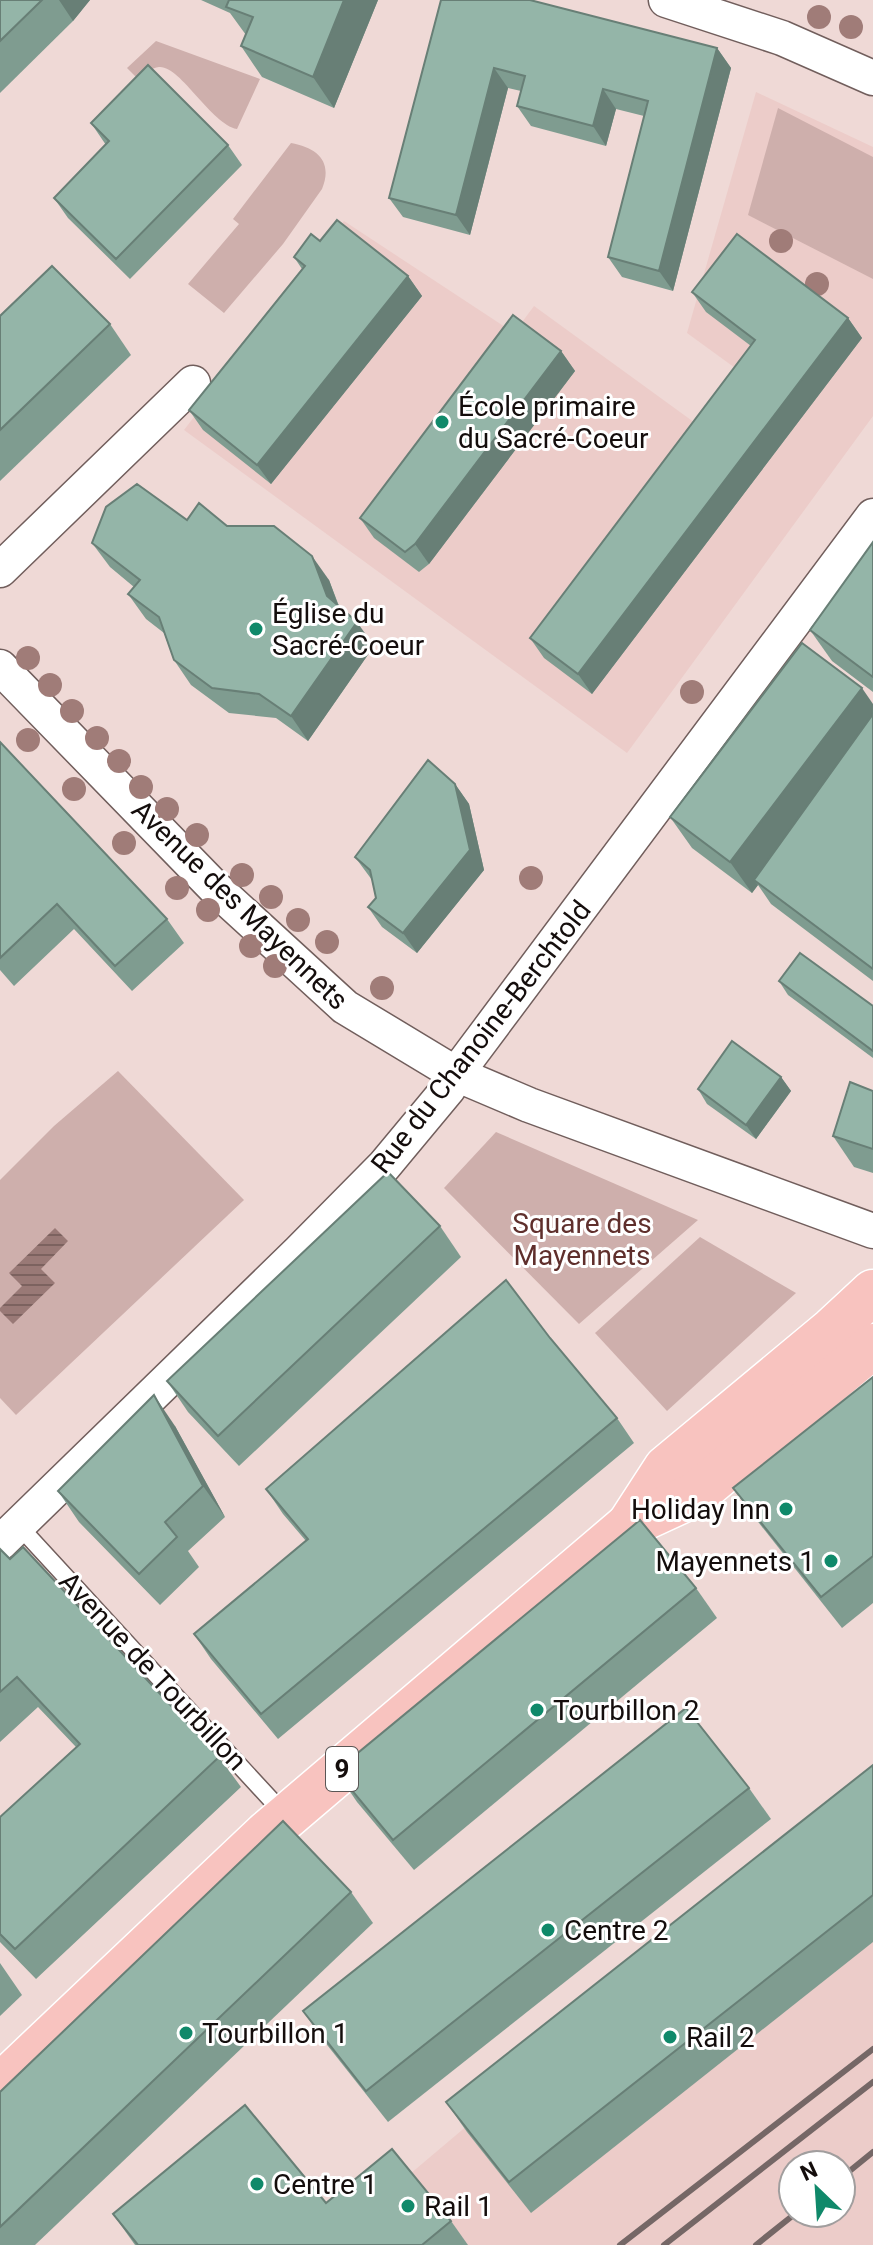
<svg xmlns="http://www.w3.org/2000/svg" width="873" height="2245" font-family="Roboto,sans-serif">
<defs>
<pattern id="water-rules" width="6" height="5" patternUnits="userSpaceOnUse" patternTransform="scale(2)"><rect width="6" height="5" fill="#997976"/><path d="M0 2.5h6" fill="none" stroke="#7c625f"/></pattern>
</defs>
<rect width="100%" height="100%" fill="#efd9d6"/>
<!-- built -->
<g fill="#ecccc9" fill-rule="evenodd">
<polygon points="756,92 873,147 873,416 627,753 184,430 344,221 514,333 534,306 702,428 742,373 687,333"/>
<path d="M873,1783V2245H326ZM793,2165H841V2213H793Z"/>
</g>
<!-- green -->
<g fill="#ceafac">
<path d="M156,41L260,79L237,129C211,124 180,65 159,67C152,68 143,74 136,77L127,68Z"/>
<polygon points="778,108 873,157 873,279 748,215"/>
<path d="M291,143C318,148 333,162 322,189L283,244L224,313L188,284L239,224L233,219Z"/>
<polygon points="118,1071 244,1200 16,1415 0,1398 0,1180 54,1126"/>
<polygon points="496,1132 698,1220 579,1324 444,1188"/>
<polygon points="700,1237 796,1293 667,1411 595,1333"/>
</g>
<!-- water -->
<polygon fill="url(#water-rules)" points="55,1228 68,1241 41,1269 55,1283 13,1324 0,1311 0,1308 22,1286 9,1273"/>
<g fill="none" stroke-linecap="round" stroke-linejoin="round">
<defs>
<polyline id="service" points="19,1526 286,1816"/>
<g id="minor">
<polyline points="666,0 782,38 873,78"/>
<polyline points="0,570 193,383"/>
<polyline points="0,667 215,888 345,1007 456,1074 529,1105 873,1231"/>
<polyline points="0,1543 299,1252 384,1166 448,1089 456,1074 873,516"/>
</g>
<g id="primary">
<polyline points="629,1525 666,1468 832,1330 873,1292"/>
<polyline points="0,2086 266,1834 629,1525 696,1494 873,1346"/>
</g>
</defs>
<!-- service casing -->
<use href="#service" stroke="#715e5c" stroke-width="19"/>
<!-- minor casing -->
<use href="#minor" stroke="#715e5c" stroke-width="37"/>
<!-- primary casing -->
<use href="#primary" stroke="#fff" stroke-width="47"/>
<!-- service -->
<use href="#service" stroke="#fff" stroke-width="16"/>
<!-- minor -->
<use href="#minor" stroke="#fff" stroke-width="34"/>
<!-- primary -->
<use href="#primary" stroke="#f8c3bf" stroke-width="44"/>
<!-- rail -->
<g stroke="#756766" stroke-width="6">
<polyline points="841,2178 873,2152"/>
<polyline points="620,2245 873,2049"/>
<polyline points="664,2245 873,2082"/>
<polyline points="756,2245 796,2213"/>
</g>
</g>
<!-- trees -->
<g fill="#a07c78">
<circle cx="819" cy="17" r="12"/>
<circle cx="851" cy="27" r="12"/>
<circle cx="781" cy="241" r="12"/>
<circle cx="817" cy="284" r="12"/>
<circle cx="28" cy="658" r="12"/>
<circle cx="50" cy="685" r="12"/>
<circle cx="692" cy="692" r="12"/>
<circle cx="72" cy="711" r="12"/>
<circle cx="97" cy="738" r="12"/>
<circle cx="28" cy="740" r="12"/>
<circle cx="119" cy="761" r="12"/>
<circle cx="141" cy="787" r="12"/>
<circle cx="74" cy="789" r="12"/>
<circle cx="167" cy="809" r="12"/>
<circle cx="197" cy="835" r="12"/>
<circle cx="124" cy="843" r="12"/>
<circle cx="242" cy="875" r="12"/>
<circle cx="531" cy="878" r="12"/>
<circle cx="177" cy="888" r="12"/>
<circle cx="271" cy="897" r="12"/>
<circle cx="208" cy="910" r="12"/>
<circle cx="298" cy="920" r="12"/>
<circle cx="327" cy="942" r="12"/>
<circle cx="251" cy="946" r="12"/>
<circle cx="275" cy="966" r="12"/>
<circle cx="382" cy="988" r="12"/>
</g>
<!-- wall -->
<g fill="#7f9c90">
<polygon points="0,0 90,0 73,21 0,93"/>
<polygon points="201,0 378,0 334,108 262,77 241,46 246,35 230,13"/>
<polygon points="441,0 717,48 731,68 673,291 622,277 608,257 644,116 616,109 606,146 531,126 517,106 521,91 508,88 470,235 403,217 389,198"/>
<polygon points="91,123 228,145 242,165 130,279 68,218 54,198 106,145"/>
<polygon points="320,241 408,276 422,296 271,484 203,430 189,410 302,269 294,257"/>
<polygon points="692,292 848,318 862,338 592,694 544,658 530,638 751,346 706,312"/>
<polygon points="0,316 110,324 131,355 0,481"/>
<polygon points="561,351 575,371 429,564 419,572 374,538 360,518"/>
<polygon points="187,520 227,526 329,580 339,606 374,646 308,741 276,718 229,713 191,685 174,660 164,633 146,619 128,594 134,587 110,567 92,543"/>
<polygon points="873,542 873,692 832,661 810,630"/>
<polygon points="873,704 873,981 771,904 758,885 752,893 692,848 670,817"/>
<polygon points="0,742 167,919 184,943 132,991 74,929 14,986 0,970"/>
<polygon points="455,784 469,804 484,870 417,953 382,927 368,907 376,898 372,880 355,857"/>
<polygon points="779,981 873,1006 873,1058 788,995"/>
<polygon points="781,1077 791,1091 756,1139 707,1104 698,1089"/>
<polygon points="873,1091 873,1173 854,1167 833,1136"/>
<polygon points="440,1226 461,1257 239,1466 188,1412 167,1381"/>
<polygon points="550,1338 617,1418 634,1443 278,1739 211,1659 194,1634 306,1541 283,1514 266,1489"/>
<polygon points="873,1377 873,1603 842,1628 755,1518 733,1488"/>
<polygon points="175,1426 225,1517 188,1551 199,1567 160,1605 79,1522 58,1491"/>
<polygon points="0,1549 219,1757 241,1787 36,1979 0,1942 0,1817 76,1747 38,1707 0,1742"/>
<polygon points="696,1588 717,1618 414,1870 357,1802 336,1771"/>
<polygon points="873,1765 873,1942 531,2213 467,2132 446,2102"/>
<polygon points="749,1788 771,1819 388,2122 324,2041 303,2011"/>
<polygon points="351,1892 373,1923 35,2245 0,2245 0,2092"/>
<polygon points="0,1963 22,1995 0,2016"/>
<polygon points="326,2203 451,2221 468,2245 135,2245 113,2214"/>
</g>
<!-- shaded-wall -->
<g fill="#687f76">
<polygon points="59,0 90,0 73,21"/>
<polygon points="344,0 378,0 334,108 313,77"/>
<polygon points="717,48 731,68 673,291 659,271"/>
<polygon points="494,68 508,88 470,235 456,215"/>
<polygon points="603,89 616,109 606,146 593,126"/>
<polygon points="408,276 422,296 271,484 257,465"/>
<polygon points="848,318 862,338 592,694 578,674"/>
<polygon points="561,351 575,371 429,564 415,544"/>
<polygon points="312,556 329,580 344,621 327,596"/>
<polygon points="357,622 374,646 308,741 291,716"/>
<polygon points="862,688 873,704 873,733 754,880 758,885 752,893 730,862"/>
<polygon points="455,784 469,804 484,870 417,953 403,933"/>
<polygon points="781,1077 791,1091 756,1139 746,1125"/>
<polygon points="154,1395 175,1426 225,1517 203,1486"/>
</g>
<!-- building -->
<g fill="#94b5a8" stroke="#687f76" stroke-width="2">
<polygon points="0,0 42,0 0,41"/>
<polygon points="229,0 344,0 313,77 241,46 253,17 226,7"/>
<polygon points="441,0 530,0 717,48 659,271 608,257 648,101 603,89 593,126 517,106 525,76 494,68 456,215 389,198"/>
<polygon points="148,65 228,145 116,259 54,198 109,141 91,123"/>
<polygon points="337,220 408,276 257,465 189,410 305,266 294,257 311,234 320,241"/>
<polygon points="737,234 848,318 578,674 530,638 755,340 692,292"/>
<polygon points="52,266 110,324 0,430 0,316"/>
<polygon points="513,315 561,351 415,544 405,552 360,518"/>
<polygon points="137,484 187,520 199,503 227,526 274,526 312,556 327,596 357,622 291,716 259,694 212,688 174,660 159,617 128,594 140,580 92,543 106,507"/>
<polygon points="873,542 873,677 810,630"/>
<polygon points="802,643 862,688 730,862 670,817"/>
<polygon points="873,714 873,969 754,880"/>
<polygon points="0,742 167,919 115,966 57,904 0,958"/>
<polygon points="428,760 455,784 470,850 403,933 368,907 376,898 370,870 355,857"/>
<polygon points="800,953 873,1006 873,1051 779,981"/>
<polygon points="732,1041 781,1077 746,1125 698,1089"/>
<polygon points="850,1082 873,1091 873,1149 833,1136"/>
<polygon points="388,1172 440,1226 218,1436 167,1381"/>
<polygon points="506,1280 550,1338 617,1418 261,1714 194,1634 308,1539 266,1489"/>
<polygon points="873,1377 873,1556 821,1597 733,1488"/>
<polygon points="154,1395 203,1486 165,1522 177,1537 139,1574 58,1491"/>
<polygon points="640,1520 696,1588 393,1840 336,1771"/>
<polygon points="23,1547 219,1757 15,1949 0,1934 0,1817 80,1744 17,1677 0,1692 0,1549 10,1559"/>
<polygon points="686,1708 749,1788 366,2091 303,2011"/>
<polygon points="873,1765 873,1895 509,2182 446,2102"/>
<polygon points="283,1821 351,1892 0,2227 0,2092"/>
<polygon points="245,2105 326,2203 392,2149 451,2221 422,2245 138,2245 113,2214"/>
</g>
<!-- markers -->
<g fill="#10896a" stroke="#fff" stroke-width="3">
<circle cx="442" cy="422" r="8"/>
<circle cx="256" cy="629" r="8"/>
<circle cx="786" cy="1509" r="8"/>
<circle cx="831" cy="1561" r="8"/>
<circle cx="537" cy="1710" r="8"/>
<circle cx="548" cy="1930" r="8"/>
<circle cx="186" cy="2033" r="8"/>
<circle cx="670" cy="2037" r="8"/>
<circle cx="257" cy="2184" r="8"/>
<circle cx="408" cy="2206" r="8"/>
</g>
<g text-anchor="middle" dominant-baseline="central" stroke-width="6" stroke-linejoin="round" paint-order="stroke">
<!-- shield labels -->
<rect fill="#fff" stroke="#5a5655" stroke-width="2" x="326" y="1747" width="32" height="44" rx="6"/>
<g font-size="26" font-weight="bold" fill="#140d0c">
<text x="342" y="1769">9</text>
</g>
<!-- poi labels -->
<g font-size="28" fill="#140d0c" stroke="#fff" text-anchor="start">
<text x="458" y="406">École primaire<tspan x="458" dy="32">du Sacré-Coeur</tspan></text>
<text x="272" y="613">Église du<tspan x="272" dy="32">Sacré-Coeur</tspan></text>
<text x="770" y="1509" text-anchor="end">Holiday Inn</text>
<text x="815" y="1561" text-anchor="end">Mayennets 1</text>
<text x="553" y="1710">Tourbillon 2</text>
<text x="564" y="1930">Centre 2</text>
<text x="202" y="2033">Tourbillon 1</text>
<text x="686" y="2037">Rail 2</text>
<text x="273" y="2184">Centre 1</text>
<text x="424" y="2206">Rail 1</text>
</g>
<!-- street labels -->
<g font-size="28" fill="#140d0c" stroke="#fff">
<text transform="translate(240 905) rotate(44)">Avenue des Mayennets</text>
<text transform="translate(481 1037) rotate(-52)">Rue du Chanoine-Berchtold</text>
<text transform="translate(153 1671) rotate(47)">Avenue de Tourbillon</text>
</g>
<!-- park labels -->
<g font-size="28" fill="#5f2f2c" stroke="#fff">
<text x="582" y="1223">Square des<tspan x="582" dy="32">Mayennets</tspan></text>
</g>
</g>
<!-- north arrow -->
<g transform="translate(817 2189) rotate(335)"><circle r="38" fill="#ffffff" stroke="#a19e9e" stroke-width="2"/>
<path d="M0-6L14 30L0 20L-14 30Z" fill="#10896a"/>
<text y="-12" font-size="22" font-weight="bold" text-anchor="middle" fill="#140d0c">N</text>
</g>
</svg>
